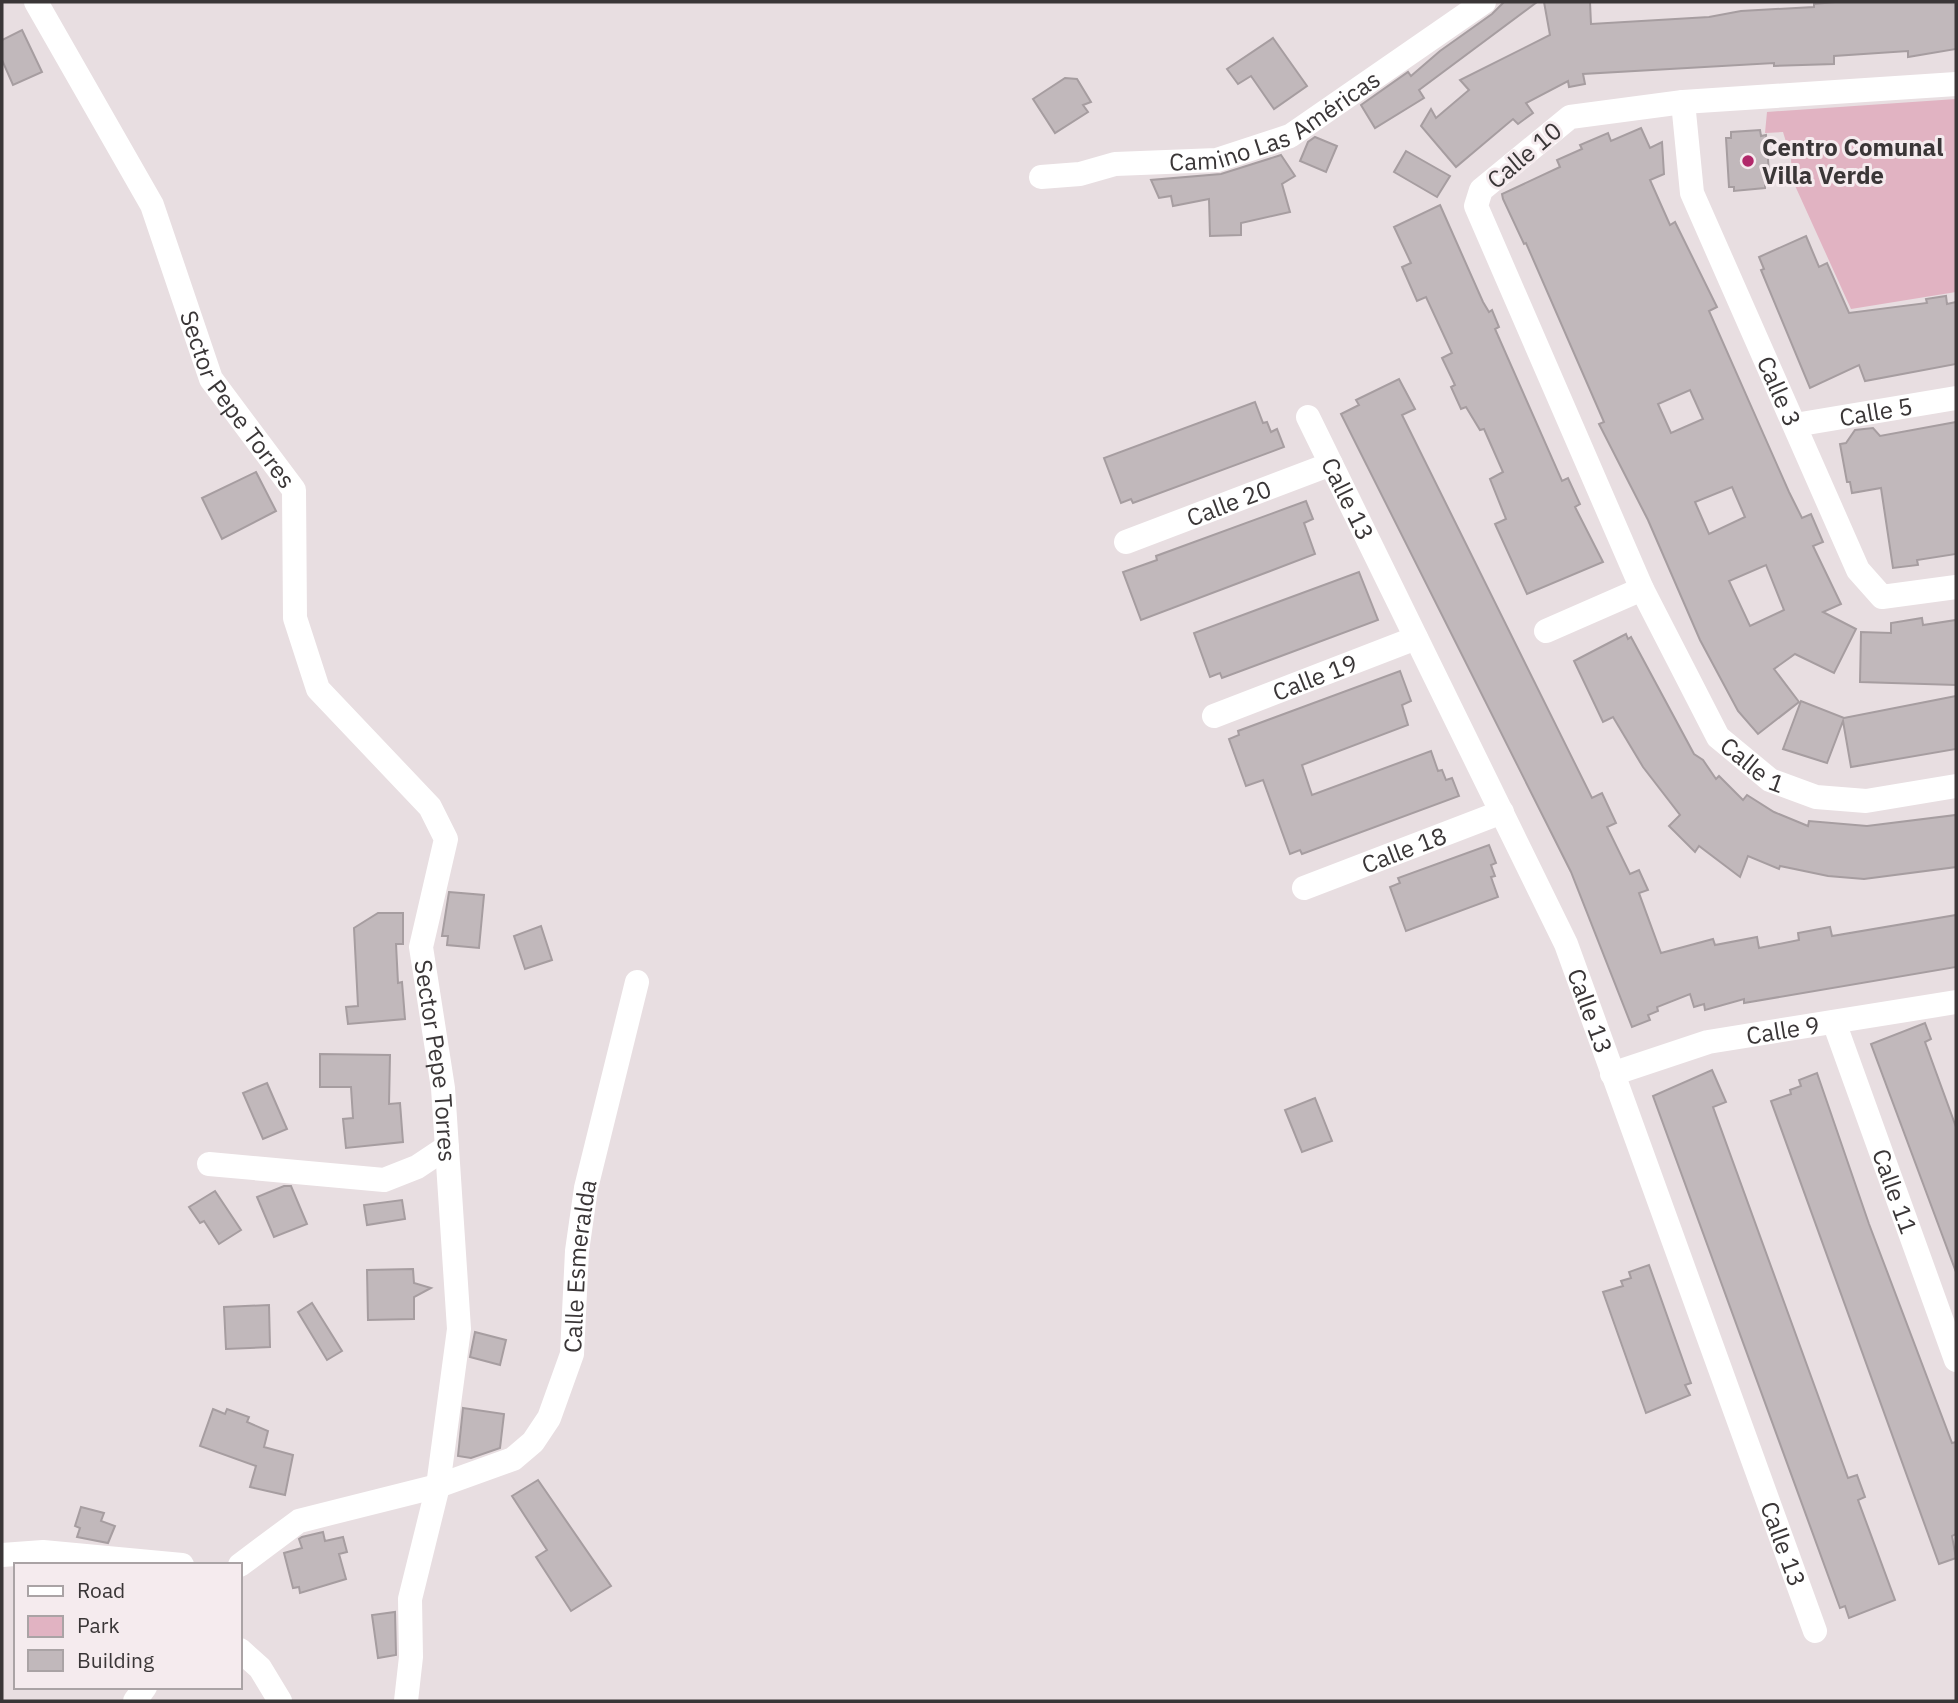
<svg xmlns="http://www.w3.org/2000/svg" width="1958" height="1703" font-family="'IBM Plex Sans',sans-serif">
<rect width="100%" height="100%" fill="#e8dee1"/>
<!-- green -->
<polygon fill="#e1b3c2" points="1956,99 1956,292 1851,309 1792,179 1791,158 1783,132 1765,133 1767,112"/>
<!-- building -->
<g fill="#c1b8bb" stroke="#a69da0" stroke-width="2" fill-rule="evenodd">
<polygon points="1504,2 1537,2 1419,90 1424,98 1375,128 1361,105 1408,72 1411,76 1440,51 1492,14"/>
<polygon points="1544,2 1590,2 1591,24 1709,17 1741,11 1814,7 1814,4 1835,2 1956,2 1956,49 1908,57 1908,51 1834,56 1834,64 1774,66 1774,63 1583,74 1585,84 1569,87 1568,81 1526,103 1533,113 1518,124 1513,119 1456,167 1421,126 1431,109 1436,118 1469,90 1460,80 1550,35"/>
<polygon points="22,30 42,72 13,85 2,60 2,40"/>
<polygon points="1273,38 1307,86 1274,109 1251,76 1238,84 1227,69"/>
<polygon points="1065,78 1077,79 1091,102 1083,105 1088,112 1055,133 1033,99"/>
<path d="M1641,128L1650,148L1662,142L1664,174L1650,180L1670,225L1675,222L1717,307L1709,311L1789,492L1802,518L1811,514L1823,542L1813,546L1841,604L1823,612L1856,629L1834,673L1795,654L1774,669L1799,702L1758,734L1738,711L1700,640L1648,520L1599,424L1604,422L1526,243L1524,244L1503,199L1502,194L1560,167L1557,160L1582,149L1580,145L1608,133L1611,141ZM1690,390L1703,419L1671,433L1658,404ZM1732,487L1745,517L1709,534L1695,502ZM1766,565L1784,610L1750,626L1729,581Z"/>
<polygon points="1760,130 1761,136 1766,135 1770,184 1765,185 1765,188 1734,191 1734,187 1729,187 1726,138 1731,138 1731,132"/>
<polygon points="1315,137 1337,146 1326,172 1300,161 1308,142"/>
<polygon points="1406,151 1450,176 1437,197 1394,172"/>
<polygon points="1281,155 1295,176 1282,184 1290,212 1241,223 1241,235 1210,236 1209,199 1173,206 1171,196 1159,198 1151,180 1221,174"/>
<polygon points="1440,205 1483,302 1489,312 1492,310 1499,327 1495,329 1562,481 1568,478 1580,504 1575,507 1603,562 1527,594 1495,524 1506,519 1490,479 1503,472 1484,429 1480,430 1466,407 1461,409 1451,387 1455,385 1442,358 1452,353 1426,297 1417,301 1402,267 1411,263 1394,227"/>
<polygon points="1806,236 1819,267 1827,263 1849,313 1927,303 1926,299 1946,296 1947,304 1956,302 1956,364 1865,381 1859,365 1810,388 1761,270 1764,269 1759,257"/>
<polygon points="1399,379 1415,409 1402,415 1592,798 1602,793 1616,823 1607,827 1630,874 1639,870 1648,890 1639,893 1661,953 1713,939 1715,945 1757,937 1759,948 1799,940 1798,933 1830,927 1832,936 1956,915 1956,967 1744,1003 1744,999 1705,1010 1704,1004 1694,1007 1690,994 1657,1007 1658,1011 1648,1015 1650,1020 1632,1027 1571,872 1341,414 1359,405 1356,400"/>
<polygon points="1255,402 1263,423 1267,422 1271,432 1277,429 1284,447 1133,503 1131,499 1121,503 1104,458"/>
<polygon points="1956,422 1956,554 1917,560 1918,565 1893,568 1881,488 1852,493 1850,482 1847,482 1840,444 1846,443 1855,430 1873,428 1880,436"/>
<polygon points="256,472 276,511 222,539 202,498"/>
<polygon points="1306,501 1313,519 1304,523 1315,554 1141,620 1123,572 1157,560 1156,556"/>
<polygon points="1359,572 1378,620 1222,678 1220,673 1210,677 1194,633"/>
<polygon points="1922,618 1923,625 1956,620 1956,685 1860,682 1861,632 1891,633 1891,623"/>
<polygon points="1626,634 1628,639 1631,637 1694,754 1703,760 1716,779 1719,776 1743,800 1747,795 1774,812 1808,826 1809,821 1867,826 1956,815 1956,867 1864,879 1828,876 1780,866 1779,869 1748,856 1740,877 1699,846 1695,852 1669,826 1680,815 1643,767 1613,717 1603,722 1574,661"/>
<polygon points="1400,671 1411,701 1402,705 1408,725 1302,765 1312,795 1431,751 1438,771 1442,770 1446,780 1452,778 1459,796 1302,854 1300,850 1290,854 1263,780 1246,786 1229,739 1239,735 1238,731"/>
<polygon points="1956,696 1956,749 1851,767 1843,721 1827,763 1783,749 1801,701 1844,718"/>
<polygon points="1489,845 1496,863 1491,865 1495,876 1491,877 1498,897 1406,931 1390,887 1400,883 1398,878"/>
<polygon points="449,892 484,895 479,948 447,945 448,936 442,936"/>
<polygon points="378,913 403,913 403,944 396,944 398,983 402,982 405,1019 348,1024 346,1007 358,1006 354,928"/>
<polygon points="541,926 552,960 525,969 514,936"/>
<polygon points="1925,1023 1931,1039 1925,1042 1956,1127 1956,1272 1871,1044"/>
<polygon points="320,1054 390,1055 389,1104 400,1103 403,1142 346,1148 343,1119 353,1118 351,1087 320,1087"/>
<polygon points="1712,1070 1726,1102 1713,1107 1848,1478 1857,1475 1865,1497 1858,1500 1895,1600 1849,1618 1845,1606 1840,1608 1653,1096"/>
<polygon points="1817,1073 1869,1224 1952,1443 1956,1442 1956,1534 1952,1536 1956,1558 1939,1564 1771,1101 1791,1094 1790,1090 1801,1086 1799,1080"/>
<polygon points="267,1083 287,1129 263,1139 243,1093"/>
<polygon points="1315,1098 1332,1141 1302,1152 1285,1110"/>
<polygon points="284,1186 291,1186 307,1224 274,1237 257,1197"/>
<polygon points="215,1191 241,1230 219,1244 204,1221 200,1223 189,1207"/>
<polygon points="402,1200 405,1219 367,1225 364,1205"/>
<polygon points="1649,1265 1691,1383 1685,1385 1690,1395 1646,1413 1603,1292 1623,1286 1621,1281 1631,1278 1629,1272"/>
<polygon points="413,1269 414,1283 431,1288 414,1297 414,1319 368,1320 367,1270"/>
<polygon points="312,1303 342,1351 327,1360 298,1312"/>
<polygon points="269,1305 270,1347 226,1349 224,1307"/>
<polygon points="475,1332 506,1340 500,1365 470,1357"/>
<polygon points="463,1408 504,1414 500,1448 471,1458 458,1456"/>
<polygon points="213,1409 225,1414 227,1409 249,1417 247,1422 268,1431 264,1447 293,1455 285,1495 250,1487 256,1466 200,1446"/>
<polygon points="538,1480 611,1586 571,1611 536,1557 547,1550 512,1496"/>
<polygon points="81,1507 104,1513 101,1521 115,1526 108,1543 77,1537 80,1528 75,1526"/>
<polygon points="323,1532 325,1541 343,1537 347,1552 339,1554 346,1579 300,1593 299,1587 293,1588 284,1553 302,1548 299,1539 302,1537"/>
<polygon points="395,1612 396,1655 378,1658 372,1615"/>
</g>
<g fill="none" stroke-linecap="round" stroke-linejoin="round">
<!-- minor -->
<g stroke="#fff" stroke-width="24">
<path id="s1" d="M36,2L152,205L211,379L294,490L295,618L318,689L430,807L446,839L421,947L443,1088L459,1329L438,1486L410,1599L411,1657L406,1701"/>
<path id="s2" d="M1956,84L1683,102L1570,117L1481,190L1476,206L1642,589L1718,737L1770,780L1816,797L1866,801L1956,786"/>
<path id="s3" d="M1683,102L1692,193L1858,570L1882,597L1956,587"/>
<path id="s4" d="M1041,177L1080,174L1115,164L1217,160L1290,136L1484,2"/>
<path id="s5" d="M1308,417L1566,944L1815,1631"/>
<path id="s6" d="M1795,425L1956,398"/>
<path id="s7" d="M1126,542L1331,464"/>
<polyline points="1546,631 1642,589"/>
<path id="s8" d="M1214,716L1416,638"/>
<path id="s9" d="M1304,888L1502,812"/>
<path id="s10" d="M1834,1022L1956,1360"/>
<path id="s11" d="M1612,1074L1708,1042L1956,1002"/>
<polyline points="209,1164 384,1180 417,1167 447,1147"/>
<polyline points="2,1555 43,1552 182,1565"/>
<path id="s12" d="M240,1565L299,1521L438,1486L513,1459L533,1442L549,1418L572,1354L577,1251L586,1188L637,982"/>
<polyline points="240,1650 260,1668 280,1701"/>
<polyline points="135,1701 145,1687"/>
</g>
</g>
<!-- markers -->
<circle fill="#b1286a" stroke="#f5ebee" stroke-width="2.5" cx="1748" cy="161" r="7"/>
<g text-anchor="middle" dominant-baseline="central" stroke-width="6" stroke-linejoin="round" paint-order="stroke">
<!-- street labels -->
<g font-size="24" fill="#3a3637" stroke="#f5ebee">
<text stroke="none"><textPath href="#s4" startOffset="245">Camino Las Américas</textPath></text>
<text transform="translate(1524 155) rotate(-40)">Calle 10</text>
<text stroke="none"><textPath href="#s3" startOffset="308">Calle 3</textPath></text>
<text stroke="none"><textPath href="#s1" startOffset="448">Sector Pepe Torres</textPath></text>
<text stroke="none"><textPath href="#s6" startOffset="82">Calle 5</textPath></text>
<text stroke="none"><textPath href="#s5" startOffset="91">Calle 13</textPath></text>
<text stroke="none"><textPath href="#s7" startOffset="110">Calle 20</textPath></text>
<text stroke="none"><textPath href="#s8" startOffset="108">Calle 19</textPath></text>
<text stroke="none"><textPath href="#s2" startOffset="1148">Calle 1</textPath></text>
<text stroke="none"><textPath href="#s9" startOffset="107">Calle 18</textPath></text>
<text stroke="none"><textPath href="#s5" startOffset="658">Calle 13</textPath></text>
<text stroke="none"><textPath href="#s11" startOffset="177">Calle 9</textPath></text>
<text stroke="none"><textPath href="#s1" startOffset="1183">Sector Pepe Torres</textPath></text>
<text stroke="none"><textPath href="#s10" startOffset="180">Calle 11</textPath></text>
<text stroke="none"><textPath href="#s12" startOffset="508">Calle Esmeralda</textPath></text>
<text stroke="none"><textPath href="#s5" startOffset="1225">Calle 13</textPath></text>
</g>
<!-- poi labels -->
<g font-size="24" font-weight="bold" fill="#3a3637" stroke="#f5ebee" text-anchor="start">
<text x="1762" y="147">Centro Comunal<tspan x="1762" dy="28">Villa Verde</tspan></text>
</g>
</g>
<!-- border -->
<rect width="1958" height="1703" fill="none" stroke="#3a3637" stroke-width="7"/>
<!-- legend -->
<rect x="14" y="1563" width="228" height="126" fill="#f5ebee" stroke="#aaa3a5" stroke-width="2"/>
<rect x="28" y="1586" width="35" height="10" fill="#ffffff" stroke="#aaa3a5" stroke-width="2"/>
<text x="77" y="1598" font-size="21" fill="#3a3637">Road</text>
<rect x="28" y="1616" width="35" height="21" fill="#e1b3c2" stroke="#aaa3a5" stroke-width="2"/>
<text x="77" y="1633" font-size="21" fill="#3a3637">Park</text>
<rect x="28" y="1650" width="35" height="21" fill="#c1b8bb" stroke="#aaa3a5" stroke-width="2"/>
<text x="77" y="1668" font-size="21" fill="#3a3637">Building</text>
</svg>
